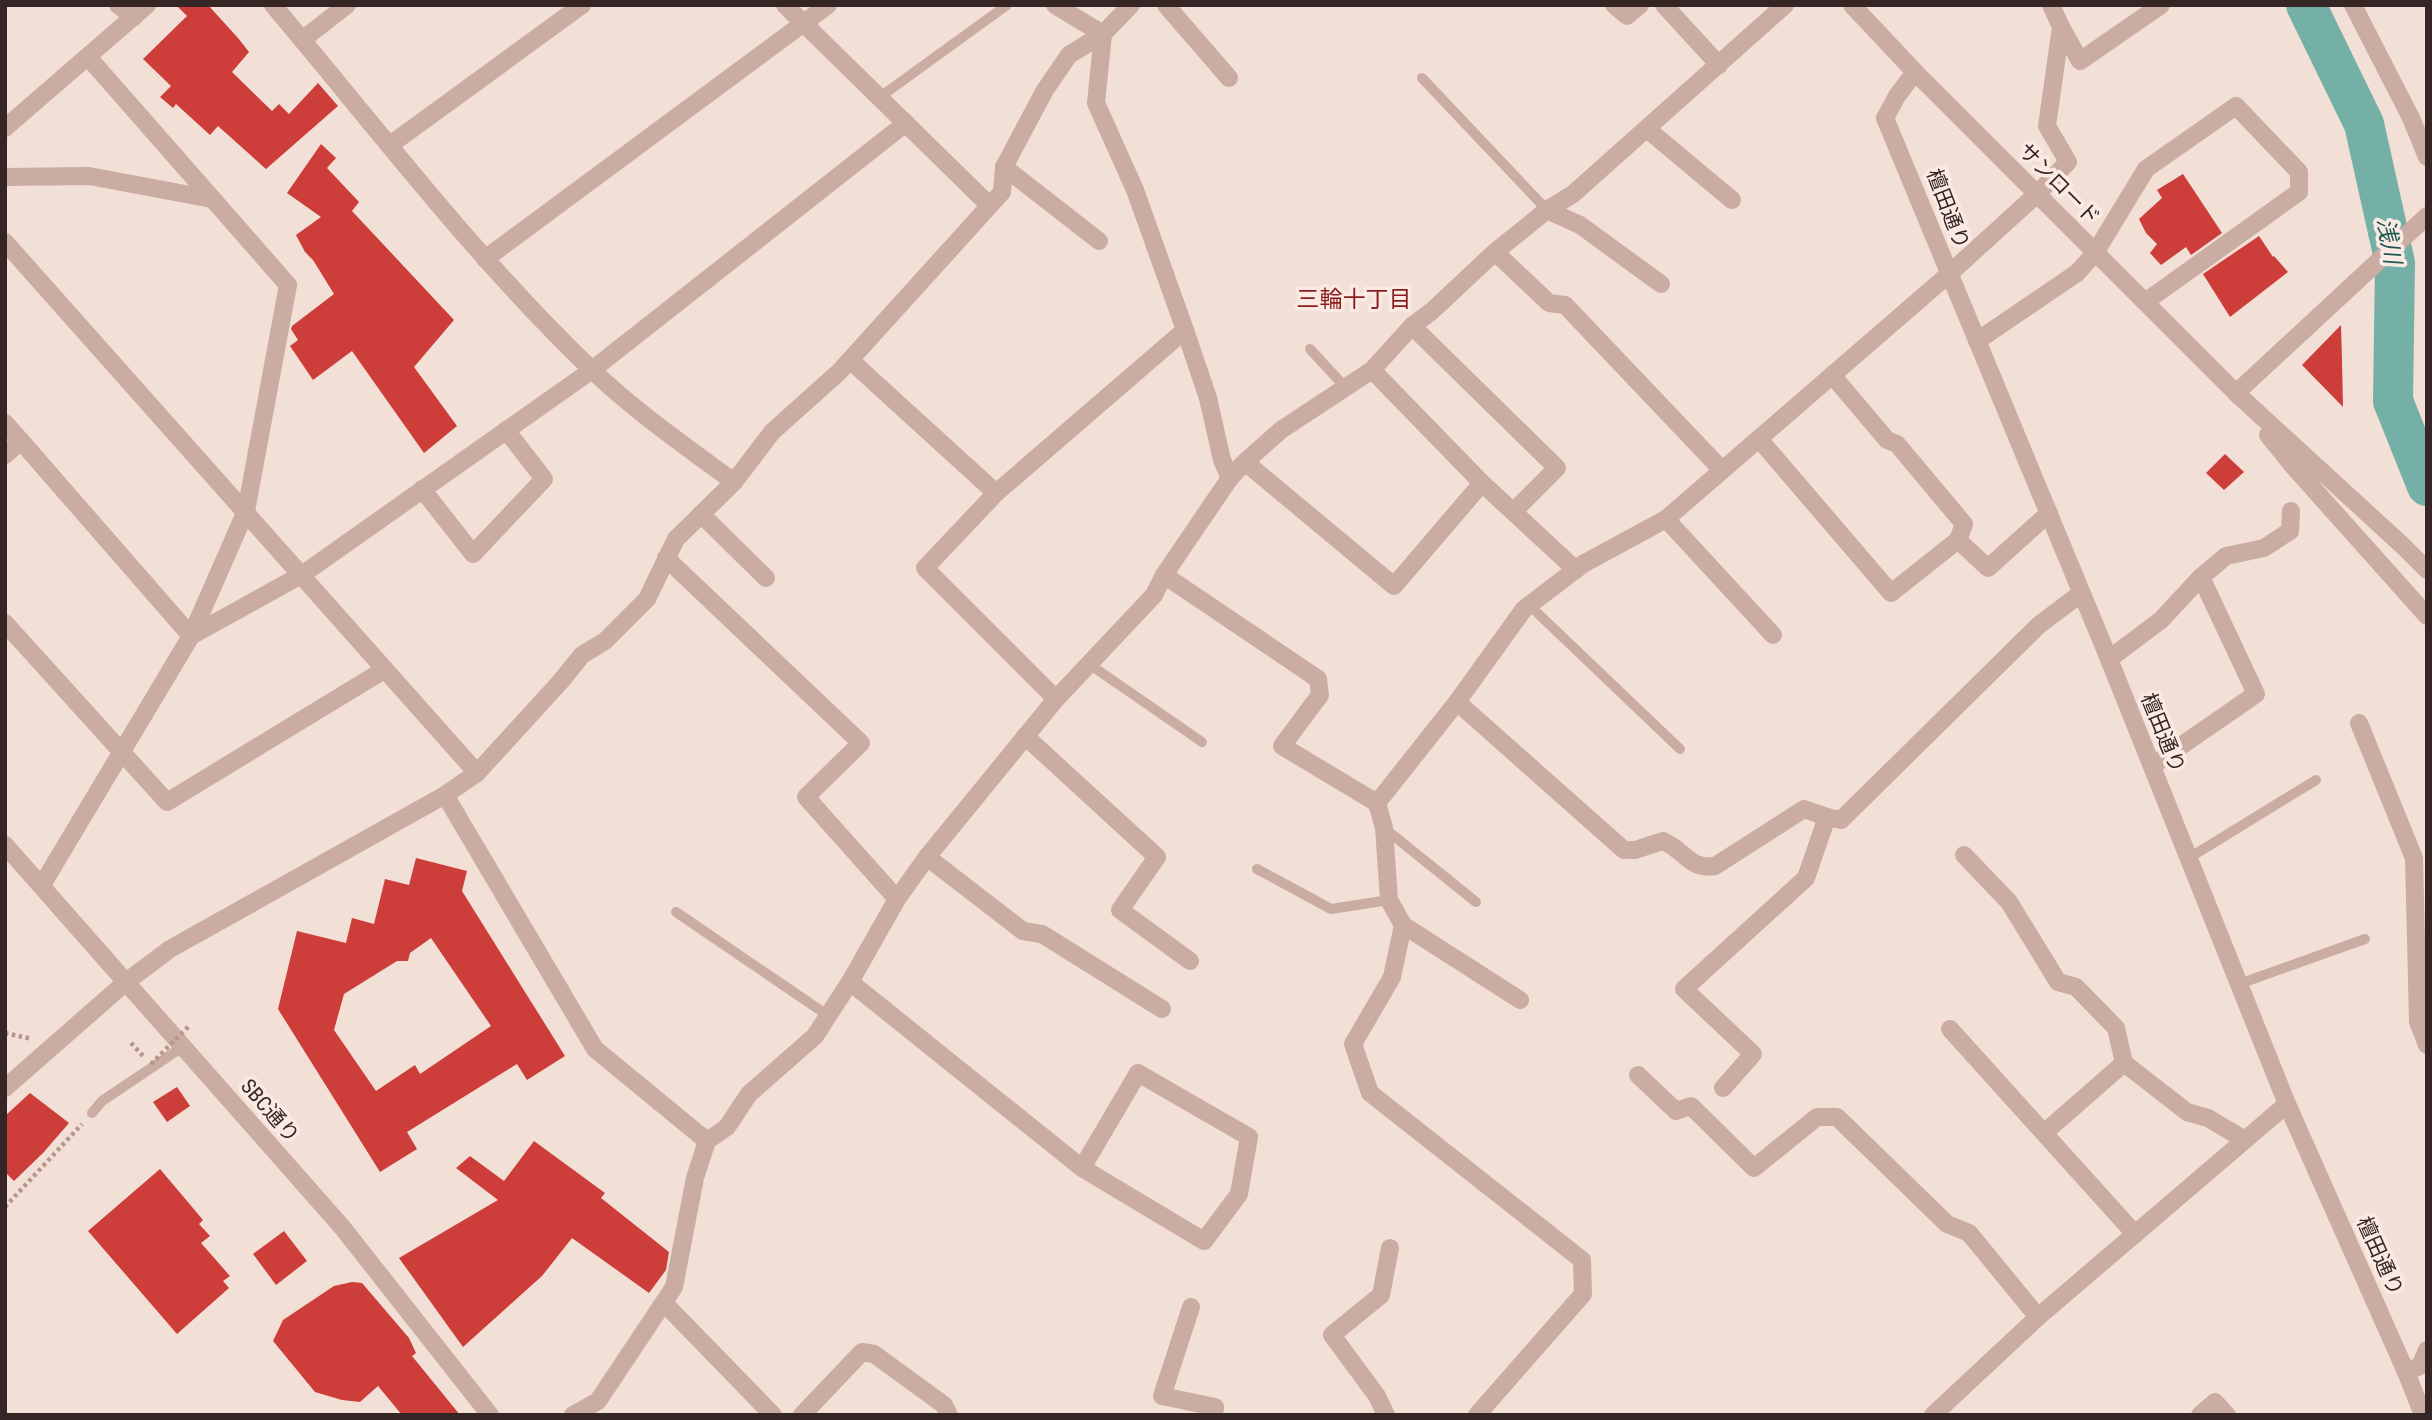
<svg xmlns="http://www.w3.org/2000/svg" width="2432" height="1420" font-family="'Roboto Condensed','Noto Sans JP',sans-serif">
<rect width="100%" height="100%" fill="#f2dfd6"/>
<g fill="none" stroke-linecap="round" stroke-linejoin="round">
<!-- river -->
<polyline stroke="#74b0a6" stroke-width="40" points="2306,5 2364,124 2395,263 2393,401 2427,486"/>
</g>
<!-- building -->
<g fill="#cd3d3a" fill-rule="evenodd">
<polygon points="176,5 208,5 238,38 249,52 232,72 272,111 279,104 289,114 318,83 338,106 266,169 218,126 210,135 176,104 173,108 160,97 171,86 143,59 187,16"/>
<polygon points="321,144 336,158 327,168 359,202 352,211 454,320 414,367 457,426 424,453 352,351 313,380 290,346 298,340 291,329 292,326 334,294 313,260 305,252 296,235 321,217 287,193"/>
<polygon points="2183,174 2222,233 2191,255 2186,247 2161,265 2150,253 2157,244 2146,233 2139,219 2162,198 2157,190"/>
<polygon points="2259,236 2273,257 2274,256 2288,272 2230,317 2203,274"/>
<polygon points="2341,325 2342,361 2343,407 2302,365"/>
<polygon points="2225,454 2244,472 2224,490 2206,473"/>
<path d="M416,858L467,871L462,891L565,1056L527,1080L517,1064L407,1132L417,1149L380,1172L278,1009L297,931L346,943L352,918L374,924L385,879L409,885ZM431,938L491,1026L420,1074L415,1065L376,1091L334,1030L344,994L397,961H408L410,953Z"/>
<polygon points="177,1087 190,1106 167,1122 153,1102"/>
<polygon points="30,1093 69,1123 43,1153 14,1181 5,1172 5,1116"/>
<polygon points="534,1141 605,1193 601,1198 669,1252 666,1270 649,1293 572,1238 542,1276 463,1347 399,1258 498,1200 456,1168 470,1156 504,1181"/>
<polygon points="160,1169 203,1220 199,1224 210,1236 201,1243 230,1276 223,1281 229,1288 177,1334 88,1231"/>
<polygon points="284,1231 307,1261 276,1285 253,1254"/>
<polygon points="352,1282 362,1283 409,1338 416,1353 412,1356 460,1415 402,1415 378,1386 360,1402 342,1400 315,1392 273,1341 283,1320 334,1286"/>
</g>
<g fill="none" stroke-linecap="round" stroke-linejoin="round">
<!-- path -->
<g stroke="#b6958c" stroke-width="4.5" stroke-dasharray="3.5 3.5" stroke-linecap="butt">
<polyline points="5,1033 32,1039"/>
<polyline points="131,1043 143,1056"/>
<polyline points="5,1207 82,1124"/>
</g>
<!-- service -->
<g stroke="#caaca2" stroke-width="10">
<polyline points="1422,78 1547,210"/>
<polyline points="880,97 1007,5"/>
<polyline points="1310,349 1345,387"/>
<polyline points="1529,605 1680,749"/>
<polyline points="1089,664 1202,742"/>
<polyline points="1384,828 1476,902"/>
<polyline points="2189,858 2316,780"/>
<polyline points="1257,869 1331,909 1389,900"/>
<polyline points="676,912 827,1015"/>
<polyline points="2239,984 2365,939"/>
<polyline points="92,1113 102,1101 184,1046"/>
</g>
<!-- minor -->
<g stroke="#caaca2" stroke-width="18">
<polyline points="118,5 134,17"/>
<path d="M273,5C377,128 475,258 592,370C636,412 685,446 734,482"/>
<polyline points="785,5 989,205"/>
<polyline points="1055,5 1103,34"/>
<polyline points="1166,5 1229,78"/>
<polyline points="1614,5 1627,16 1640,5"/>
<polyline points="1664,5 1719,65"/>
<polyline points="2353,5 2411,118 2427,157"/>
<polyline points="2061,27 2080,61 2161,5"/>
<polyline points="1103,34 1096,103 1135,190 1185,330 1208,398 1222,460 1230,478"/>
<polyline points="302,40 347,5"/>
<polyline points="5,128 147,5"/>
<polyline points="1647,129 1732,200"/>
<polyline points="390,145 582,5"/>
<polyline points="1004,167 1099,241"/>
<polyline points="5,177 89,176 212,199"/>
<polyline points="1547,210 1580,225 1661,284"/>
<polyline points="5,242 477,773"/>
<polyline points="1495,252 1549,303 1565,305 1722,470"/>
<polyline points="485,259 828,5"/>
<polyline points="1412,326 1557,468 1513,512"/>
<polyline points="1977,341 2077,273 2095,253 2146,169 2236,106 2299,172 2299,192 2145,302"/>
<polyline points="850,360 996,493"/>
<polyline points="1372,370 1482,483 1576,570"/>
<polyline points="5,423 21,441 5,455"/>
<polyline points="1759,439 1891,593 1958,540 1964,524 1897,444 1887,440 1832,375"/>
<polyline points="21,441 191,636"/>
<polyline points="1245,462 1394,586 1482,483"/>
<polyline points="422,489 473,554 544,479 506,430"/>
<polyline points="701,514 766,578"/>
<polyline points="1666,519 1773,635"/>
<polyline points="1958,540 1988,568 2049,513"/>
<polyline points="666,558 861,743 806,797 897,899"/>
<polyline points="1164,575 1318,679 1320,695 1282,746 1377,803"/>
<polyline points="5,623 167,802 384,670"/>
<polyline points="191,636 303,574 592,370 906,123"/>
<polyline points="2109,659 2161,620 2201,577"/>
<polyline points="1056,699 925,568 996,493 1185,330"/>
<path d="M1457,702L1624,850H1635L1663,841C1686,851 1689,870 1715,866L1804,809L1827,817L1841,820L2039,625L2080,594"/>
<polyline points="2359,723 2414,858 2418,1022 2427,1045"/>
<polyline points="1025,736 1157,857 1120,910 1190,961"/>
<polyline points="2152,766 2256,694 2201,577 2226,556 2264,548 2290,531 2291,511"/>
<polyline points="445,795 595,1049 707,1141"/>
<polyline points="1964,855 2009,902 2058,982 2076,987 2116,1028 2124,1063 2044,1133"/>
<polyline points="927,857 1023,931 1042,934 1162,1009"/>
<polyline points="42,885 191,636 246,511 288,285 88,57"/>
<polyline points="1403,925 1520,1000"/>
<polyline points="126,982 170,949 445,795 477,773 561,681 582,655 605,641 647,599 676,539 734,482 772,432 839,372 1002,192 1004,167 1045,90 1069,55 1103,34 1131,5"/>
<polyline points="850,982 1082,1168 1204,1241 1239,1194 1249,1137 1138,1073 1082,1168"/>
<polyline points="1950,1029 2135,1234"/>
<polyline points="2124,1063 2187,1112 2208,1118 2245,1140"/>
<polyline points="1638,1075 1676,1111 1691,1106 1754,1168 1817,1117 1837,1117 1947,1224 1969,1233 2038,1317"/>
<polyline points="1723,1088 1753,1054 1684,989 1806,878 1827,817"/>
<polyline points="664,1303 773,1415"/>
<polyline points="1191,1307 1162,1396 1215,1407 1214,1415"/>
<polyline points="2406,1372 2420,1366 2427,1350"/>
<polyline points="573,1415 598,1401 674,1287 695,1178 707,1141 727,1127 749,1094 815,1036 850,982 897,899 927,857 1056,699 1154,595 1164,575 1230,478 1245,462 1281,430 1372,370 1412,326 1432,311 1495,252 1547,210 1573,194 1785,5"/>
<polyline points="802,1415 862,1352 874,1354 944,1405 949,1415"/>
<polyline points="1386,1415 1377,1396 1332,1335 1381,1295 1390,1248"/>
<polyline points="1477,1415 1583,1294 1582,1260 1370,1093 1353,1044 1392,977 1403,925 1389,900 1384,828 1377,803 1457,702 1524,609 1583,564 1666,519 1949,274 2037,194 2068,162 2047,126 2061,27 2051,5"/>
<polyline points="1933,1415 2038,1317 2287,1104"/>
<polyline points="2200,1415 2215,1402 2227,1415"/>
</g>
<!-- tertiary -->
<g stroke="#caaca2" stroke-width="18">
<polyline points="1852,5 1915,72 2236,393 2402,545 2427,570"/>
<polyline points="1915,72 1897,96 1885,118 2109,659 2287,1104 2406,1372 2423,1415"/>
<polyline points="2236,393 2427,216"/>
<polyline points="2268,435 2294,467 2427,616"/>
<polyline points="5,845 342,1227 490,1415"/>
<polyline points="5,1088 126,982"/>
</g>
<!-- path-bridge -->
<polyline stroke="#b6958c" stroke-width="4.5" stroke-dasharray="3.5 3.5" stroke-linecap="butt" points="151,1064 190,1025"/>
</g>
<g text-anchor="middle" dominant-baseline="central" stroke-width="7" stroke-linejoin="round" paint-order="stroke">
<!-- street labels -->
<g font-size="21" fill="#352625" stroke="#faeae3">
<text transform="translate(2059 184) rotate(45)">サンロード</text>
<text transform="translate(1948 209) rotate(69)">檀田通り</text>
<text transform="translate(2163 733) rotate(68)">檀田通り</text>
<text transform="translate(270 1111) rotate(49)">SBC通り</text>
<text transform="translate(2380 1256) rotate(66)">檀田通り</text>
</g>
<!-- water labels -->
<g font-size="23" font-style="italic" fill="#19584e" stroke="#faeae3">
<text transform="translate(2389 241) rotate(80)">浅川</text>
</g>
<!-- neighbourhood labels -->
<g font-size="23" fill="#881c1a" stroke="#faeae3">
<text x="1354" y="299">三輪十丁目</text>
</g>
</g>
<!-- border -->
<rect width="2432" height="1420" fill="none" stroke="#352625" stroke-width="14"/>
</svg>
